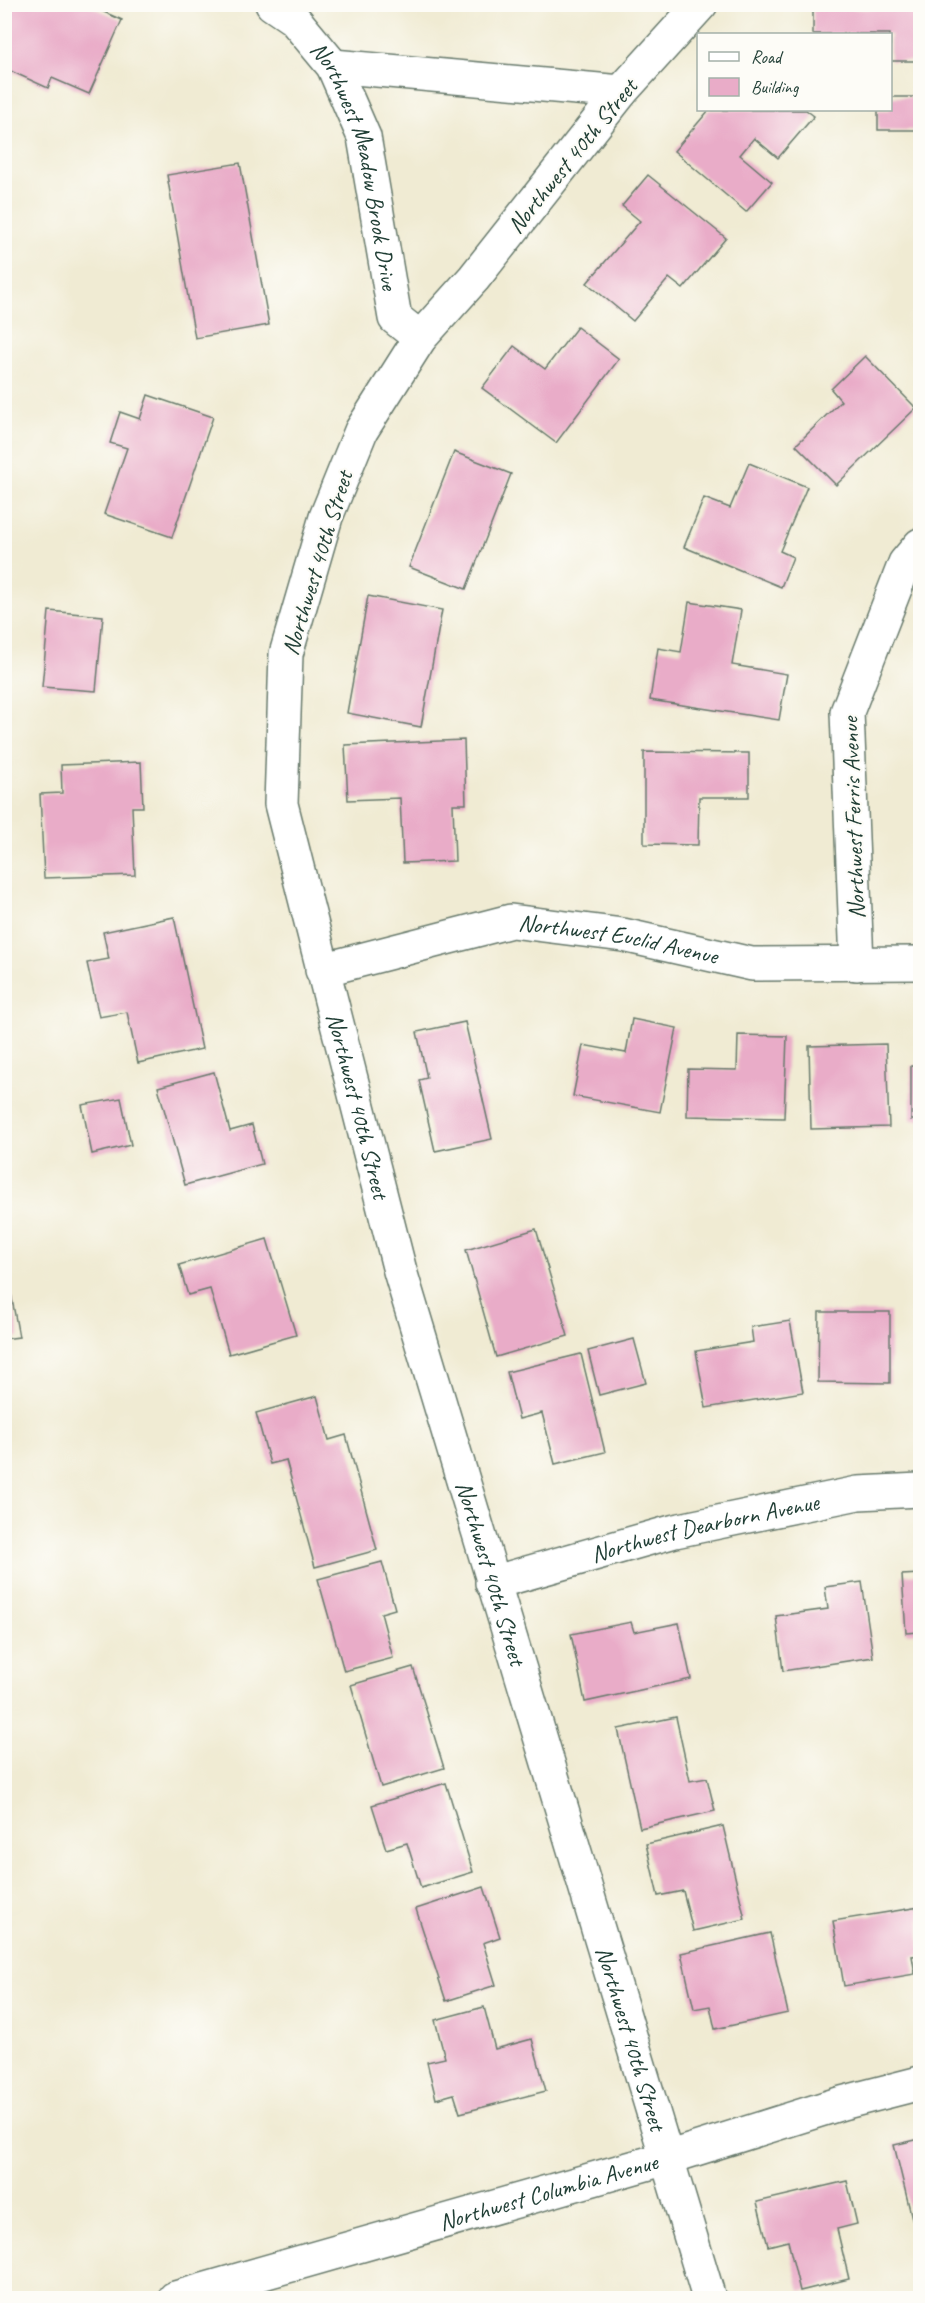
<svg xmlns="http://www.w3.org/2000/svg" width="925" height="2303" font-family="Caveat,sans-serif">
<rect width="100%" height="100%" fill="#fdfcf7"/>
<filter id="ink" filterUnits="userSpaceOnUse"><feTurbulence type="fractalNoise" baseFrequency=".0167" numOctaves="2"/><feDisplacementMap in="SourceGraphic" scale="12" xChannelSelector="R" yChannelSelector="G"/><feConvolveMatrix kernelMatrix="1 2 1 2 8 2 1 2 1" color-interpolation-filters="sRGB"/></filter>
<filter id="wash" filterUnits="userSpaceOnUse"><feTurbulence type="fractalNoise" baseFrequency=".008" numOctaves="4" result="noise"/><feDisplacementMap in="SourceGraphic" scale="24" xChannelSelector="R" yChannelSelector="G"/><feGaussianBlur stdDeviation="1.35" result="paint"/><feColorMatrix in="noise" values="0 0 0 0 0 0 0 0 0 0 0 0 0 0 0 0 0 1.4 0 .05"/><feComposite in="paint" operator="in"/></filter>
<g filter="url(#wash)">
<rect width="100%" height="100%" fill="#f0ebd3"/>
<g id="blocks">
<!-- building -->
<g fill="#e9acc8">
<polygon points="13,4 88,5 122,20 89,94 52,78 48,88 4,68 4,24"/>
<polygon points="809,4 833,4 833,6 809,7"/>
<polygon points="878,4 920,4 920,61 890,61 890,34 813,34 813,9 878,9"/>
<polygon points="890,97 920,97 920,130 878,130 878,110 890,110"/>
<polygon points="709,110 806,110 814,116 778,158 754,138 740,155 772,182 746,212 674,151"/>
<polygon points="240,163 269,325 195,338 167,175"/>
<polygon points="648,175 726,238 683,289 669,278 633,321 587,283 640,221 622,206"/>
<polygon points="577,327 619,359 556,443 482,388 514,346 545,369"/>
<polygon points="920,340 920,363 912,343"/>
<polygon points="865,356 916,408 836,485 796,445 841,401 831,389"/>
<polygon points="148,395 213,417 172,537 104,514 127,448 110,443 120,412 140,419"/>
<polygon points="454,452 511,474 466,589 409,567"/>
<polygon points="749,463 807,487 780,551 793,557 781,587 684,547 704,498 730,508"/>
<polygon points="368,596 442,610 421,727 347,713"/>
<polygon points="689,602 741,610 732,665 787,674 779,720 650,700 658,648 681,652"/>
<polygon points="49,611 103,616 96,691 42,687"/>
<polygon points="464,740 466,804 453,804 455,861 403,863 400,798 348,800 345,745"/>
<polygon points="644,752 749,753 749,797 699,797 698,845 644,844"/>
<polygon points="141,762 143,807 132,807 135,875 44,878 40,794 62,793 61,765"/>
<polygon points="174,917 202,1049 138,1063 127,1012 99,1017 87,963 109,959 103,932"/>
<polygon points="632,1019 677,1028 660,1112 573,1096 583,1045 626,1053"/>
<polygon points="465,1022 492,1139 435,1151 419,1080 427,1078 417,1032"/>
<polygon points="738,1035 787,1036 784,1118 687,1116 688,1069 737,1070"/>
<polygon points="886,1044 889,1127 811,1129 809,1046"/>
<rect x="911" y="1066" width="9" height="54"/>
<polygon points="214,1072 230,1131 252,1125 262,1164 185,1185 158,1087"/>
<polygon points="121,1098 131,1145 92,1154 82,1105"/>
<polygon points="536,1229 568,1336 496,1357 466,1250"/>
<polygon points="267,1239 296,1335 229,1354 210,1289 188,1295 179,1265"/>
<polygon points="4,1255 19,1337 4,1339"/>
<polygon points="819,1312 890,1312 890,1383 818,1382"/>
<polygon points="790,1321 803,1392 706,1408 696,1351 753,1342 751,1327"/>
<polygon points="634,1339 646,1383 599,1395 588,1351"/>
<polygon points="581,1354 605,1452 555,1464 542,1413 519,1419 507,1372"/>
<polygon points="317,1396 329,1440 346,1435 377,1550 315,1567 286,1460 270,1464 256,1413"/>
<polygon points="382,1562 395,1609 381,1613 393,1658 344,1671 318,1579"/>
<polygon points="920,1574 920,1632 906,1633 902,1575"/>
<polygon points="862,1582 873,1657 783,1671 776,1616 828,1609 825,1587"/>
<polygon points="631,1622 634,1632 679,1623 691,1679 585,1702 571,1634"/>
<polygon points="413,1667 444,1768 381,1787 351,1685"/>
<polygon points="676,1717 690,1781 707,1778 715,1811 640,1828 618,1729"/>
<polygon points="446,1783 473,1872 421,1888 407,1843 386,1849 372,1805"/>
<polygon points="723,1826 745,1919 693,1931 683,1891 658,1896 646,1844"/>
<polygon points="484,1887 500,1937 483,1943 496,1985 446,2001 416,1909"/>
<polygon points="920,1907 920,1955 912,1956 915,1974 844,1986 833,1921"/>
<polygon points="770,1933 788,2013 715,2029 710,2006 694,2009 681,1953"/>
<polygon points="484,2007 495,2049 532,2039 546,2091 460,2113 454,2094 436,2099 427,2062 445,2058 435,2020"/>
<polygon points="920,2139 920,2251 894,2145"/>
<polygon points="847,2181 857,2224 837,2229 849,2279 800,2291 788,2241 768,2246 757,2202"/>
</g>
</g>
</g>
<g filter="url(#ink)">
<use href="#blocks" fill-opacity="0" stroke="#687a6c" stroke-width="1.5"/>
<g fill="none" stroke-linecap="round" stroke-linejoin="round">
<defs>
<g id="street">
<path id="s1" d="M272,4L294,19L333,66L364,137L395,318L420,338"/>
<path id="s2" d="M701,4L621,92L474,278L420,338L361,431L326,517L286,654L281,804L400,1271L709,2298"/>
<polyline points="333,66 621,92"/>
<polyline points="857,964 847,712 905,563 920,545"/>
<path id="s3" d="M322,970L511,921L623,935L752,964L920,963"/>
<path id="s4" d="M492,1583L675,1531L858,1493L920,1490"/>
<path id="s5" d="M175,2298L667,2158L842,2103L920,2083"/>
</g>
</defs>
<!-- street casing -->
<use href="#street" stroke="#687a6c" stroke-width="36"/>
<!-- street -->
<use href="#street" stroke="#fff" stroke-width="33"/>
</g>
</g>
<g text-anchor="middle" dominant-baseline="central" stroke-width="4.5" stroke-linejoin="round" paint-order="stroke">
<!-- street labels -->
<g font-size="24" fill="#1f3d34" stroke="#fdfcf7">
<text transform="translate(572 156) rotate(-51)">Northwest 40th Street</text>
<text stroke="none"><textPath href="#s1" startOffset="190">Northwest Meadow Brook Drive</textPath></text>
<text transform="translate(317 563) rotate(-73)">Northwest 40th Street</text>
<text transform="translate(853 818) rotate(-92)">Northwest Ferris Avenue</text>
<text stroke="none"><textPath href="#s3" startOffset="304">Northwest Euclid Avenue</textPath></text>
<text stroke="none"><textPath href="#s2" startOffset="1244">Northwest 40th Street</textPath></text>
<text stroke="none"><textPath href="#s4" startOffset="220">Northwest Dearborn Avenue</textPath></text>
<text stroke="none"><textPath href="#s2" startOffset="1730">Northwest 40th Street</textPath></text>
<text stroke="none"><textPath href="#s2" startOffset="2216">Northwest 40th Street</textPath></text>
<text stroke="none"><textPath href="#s5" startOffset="388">Northwest Columbia Avenue</textPath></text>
</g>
</g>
<!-- margin -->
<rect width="925" height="2303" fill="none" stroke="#fdfcf7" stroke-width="24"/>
<!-- legend -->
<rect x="697" y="33" width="195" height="78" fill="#fdfcf7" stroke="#a4b0a9" stroke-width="1.5"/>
<rect x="709" y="52" width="30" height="9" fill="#ffffff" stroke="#a4b0a9" stroke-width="1.5"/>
<text x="751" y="63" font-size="18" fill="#1f3d34">Road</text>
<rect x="709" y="78" width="30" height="18" fill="#e9acc8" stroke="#a4b0a9" stroke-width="1.5"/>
<text x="751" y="93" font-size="18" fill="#1f3d34">Building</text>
</svg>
